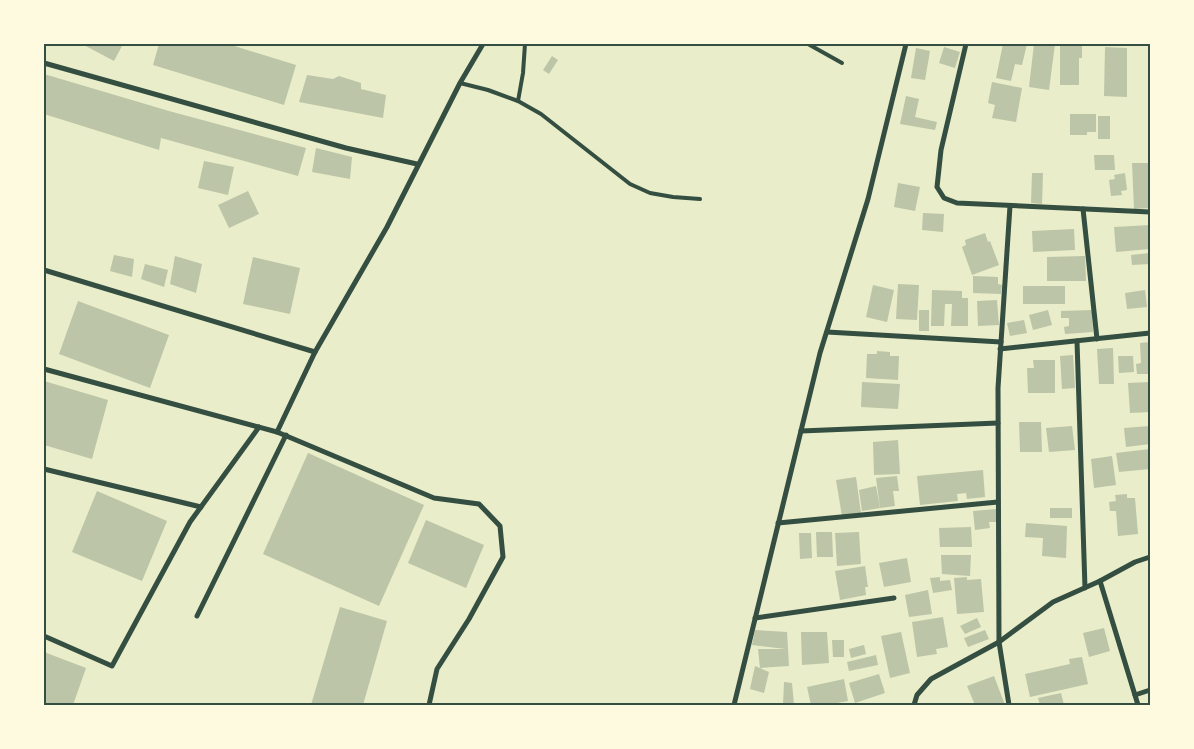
<svg xmlns="http://www.w3.org/2000/svg" width="1194" height="749" font-family="'Sofia Sans Condensed',sans-serif">
<rect width="100%" height="100%" fill="#e9edc9"/>
<!-- building -->
<g fill="#bcc5a7">
<polygon points="82,44 123,44 114,61"/>
<polygon points="159,44 228,44 296,65 284,105 153,65"/>
<polygon points="1003,44 1027,44 1022,65 1015,64 1011,81 996,78"/>
<polygon points="1034,44 1055,44 1049,90 1029,87"/>
<polygon points="1060,44 1082,44 1082,58 1079,58 1079,85 1060,85"/>
<polygon points="944,47 960,52 955,68 939,63"/>
<polygon points="1105,47 1127,48 1127,97 1104,96"/>
<polygon points="916,48 930,51 925,80 911,78"/>
<polygon points="552,56 558,60 549,74 543,70"/>
<polygon points="44,74 169,111 306,148 298,176 161,138 159,150 44,114"/>
<polygon points="307,75 333,79 339,76 361,83 361,89 386,95 383,118 299,102"/>
<polygon points="992,82 1022,88 1016,122 992,118 995,105 988,103"/>
<polygon points="906,96 919,99 915,117 937,122 935,130 900,124"/>
<polygon points="1070,114 1096,114 1096,132 1087,132 1087,135 1070,135"/>
<rect x="1098" y="116" width="12" height="23"/>
<polygon points="316,148 352,157 350,179 312,172"/>
<polygon points="1094,155 1114,155 1115,170 1095,170"/>
<polygon points="204,161 234,167 228,195 198,188"/>
<polygon points="1132,163 1150,163 1150,208 1134,209"/>
<polygon points="1032,173 1043,173 1042,204 1031,203"/>
<polygon points="1125,173 1127,190 1121,191 1122,195 1111,196 1109,180 1115,179 1114,175"/>
<polygon points="898,183 920,187 915,211 894,207"/>
<polygon points="248,191 259,214 229,228 218,205"/>
<polygon points="923,213 944,214 943,232 922,230"/>
<polygon points="1150,225 1150,249 1116,252 1114,227"/>
<polygon points="1074,229 1075,250 1033,252 1032,231"/>
<polygon points="985,233 988,242 990,241 999,265 972,275 962,247 966,245 965,240"/>
<polygon points="1150,253 1150,264 1132,265 1131,255"/>
<polygon points="114,255 134,259 132,277 110,271"/>
<polygon points="175,256 202,264 196,293 170,284"/>
<polygon points="1085,256 1086,281 1047,281 1047,257"/>
<polygon points="253,257 300,268 290,314 243,304"/>
<polygon points="145,264 168,270 164,287 141,279"/>
<polygon points="973,276 998,277 998,284 1002,285 1001,294 973,293"/>
<polygon points="898,284 919,285 917,320 896,319"/>
<polygon points="873,285 894,290 887,322 866,317"/>
<rect x="1023" y="286" width="42" height="18"/>
<polygon points="932,290 962,291 962,298 968,298 968,326 951,326 952,304 945,304 944,326 931,326"/>
<polygon points="1145,290 1147,307 1127,309 1125,293"/>
<polygon points="997,300 999,325 978,326 977,301"/>
<polygon points="78,301 169,335 150,388 59,354"/>
<rect x="919" y="310" width="10" height="21"/>
<polygon points="1048,310 1052,325 1033,330 1029,315"/>
<polygon points="1092,310 1093,332 1065,334 1064,327 1069,326 1069,318 1061,318 1061,311"/>
<polygon points="1024,320 1027,333 1010,336 1007,323"/>
<polygon points="1150,342 1150,374 1137,374 1136,364 1141,363 1140,343"/>
<polygon points="1113,348 1114,384 1099,384 1097,349"/>
<polygon points="877,351 890,352 890,356 899,356 898,380 866,378 867,354 877,354"/>
<polygon points="1073,355 1075,388 1062,389 1060,356"/>
<polygon points="1118,356 1133,356 1134,372 1119,373"/>
<polygon points="1033,360 1055,360 1055,393 1028,393 1027,368 1034,368"/>
<polygon points="44,381 108,400 92,459 44,445"/>
<polygon points="862,382 900,384 898,409 861,407"/>
<polygon points="1150,382 1150,412 1130,413 1128,383"/>
<polygon points="1019,422 1041,422 1042,452 1020,452"/>
<polygon points="1072,426 1075,450 1049,452 1046,428"/>
<polygon points="1150,426 1150,444 1126,447 1124,428"/>
<polygon points="898,440 900,474 874,475 873,442"/>
<polygon points="1150,449 1150,469 1119,472 1116,453"/>
<polygon points="308,453 424,505 379,606 263,554"/>
<polygon points="1112,456 1116,485 1094,488 1091,459"/>
<polygon points="983,470 985,497 967,499 966,493 957,494 958,501 920,505 917,476"/>
<polygon points="897,476 899,491 893,491 895,506 880,508 876,478"/>
<polygon points="856,477 861,513 842,516 836,480"/>
<polygon points="876,486 880,508 862,511 859,490"/>
<polygon points="97,491 167,521 142,581 72,552"/>
<polygon points="1127,494 1127,498 1135,498 1138,534 1118,536 1116,511 1110,511 1109,502 1116,501 1115,495"/>
<rect x="1050" y="508" width="22" height="10"/>
<polygon points="996,509 997,522 989,522 990,528 975,530 973,511"/>
<polygon points="426,520 484,545 466,588 408,563"/>
<polygon points="1026,523 1067,526 1066,558 1042,556 1043,538 1025,537"/>
<polygon points="971,527 972,547 940,547 939,528"/>
<polygon points="816,532 832,532 833,557 817,557"/>
<polygon points="859,532 861,564 837,566 835,533"/>
<polygon points="799,533 811,533 812,558 800,559"/>
<polygon points="941,555 971,555 970,576 942,574"/>
<polygon points="907,558 911,582 884,587 879,563"/>
<polygon points="865,566 868,587 865,587 866,595 840,600 835,571"/>
<polygon points="940,577 940,581 950,580 952,590 933,593 930,578"/>
<polygon points="967,577 967,580 981,579 984,612 957,614 954,578"/>
<polygon points="928,590 932,614 909,617 905,595"/>
<polygon points="340,607 387,621 363,705 311,705"/>
<polygon points="943,617 948,647 936,649 937,654 917,657 912,622"/>
<polygon points="977,618 981,627 965,634 960,626"/>
<polygon points="1104,628 1110,651 1089,657 1083,633"/>
<polygon points="755,630 787,632 789,666 760,668 758,649 786,649 752,645"/>
<polygon points="985,630 989,639 968,647 964,638"/>
<polygon points="801,632 827,632 829,663 802,665"/>
<polygon points="901,632 910,673 890,678 881,636"/>
<polygon points="832,640 844,640 844,657 833,657"/>
<polygon points="864,645 866,654 851,658 849,649"/>
<polygon points="44,652 86,668 73,705 44,705"/>
<polygon points="876,655 878,665 849,671 847,662"/>
<polygon points="1082,657 1088,684 1030,697 1025,674 1070,664 1069,659"/>
<polygon points="755,666 769,672 764,693 750,689"/>
<polygon points="879,674 885,693 855,703 849,683"/>
<polygon points="994,676 1005,705 975,705 967,686"/>
<polygon points="844,679 848,701 826,705 811,705 807,687"/>
<polygon points="784,682 792,683 794,705 783,705"/>
<polygon points="1061,693 1064,705 1040,705 1038,698"/>
</g>
<g fill="none" stroke-linecap="round" stroke-linejoin="round">
<!-- service -->
<g stroke="#344e41" stroke-width="4">
<polyline points="808,44 842,63"/>
<polyline points="460,83 488,90 518,101 541,114 630,184 650,193 673,197 700,199"/>
<polyline points="518,101 523,73 525,44"/>
</g>
<!-- minor -->
<g stroke="#344e41" stroke-width="5">
<polyline points="966,44 941,150 937,187 944,198 957,203 1150,212"/>
<polyline points="44,63 346,148 417,164"/>
<polyline points="1083,209 1097,339"/>
<polyline points="44,270 315,352"/>
<polyline points="827,332 1001,342"/>
<polyline points="1077,341 1085,588"/>
<polyline points="1000,349 1150,333"/>
<polyline points="44,369 277,432 434,498 479,504 500,526 503,557 469,619 437,669 429,705"/>
<polyline points="801,431 998,423"/>
<polyline points="277,432 315,352 387,227 460,83 483,44"/>
<polyline points="44,469 201,507"/>
<polyline points="778,523 998,502"/>
<polyline points="1100,581 1138,705"/>
<polyline points="197,616 286,435"/>
<polyline points="755,618 894,598"/>
<polyline points="44,636 112,666 190,522 259,427"/>
<polyline points="1135,695 1150,690"/>
<polyline points="734,705 820,353 868,199 906,44"/>
<polyline points="914,705 917,695 931,679 999,642 1053,602 1100,581 1135,562 1150,557"/>
<polyline points="1009,705 999,642 998,388 1010,206"/>
</g>
</g>
<!-- border -->
<rect width="1194" height="749" fill="none" stroke="#fefae0" stroke-width="90"/>
<rect x="45" y="45" width="1104" height="659" fill="none" stroke="#344e41" stroke-width="2"/>
</svg>
